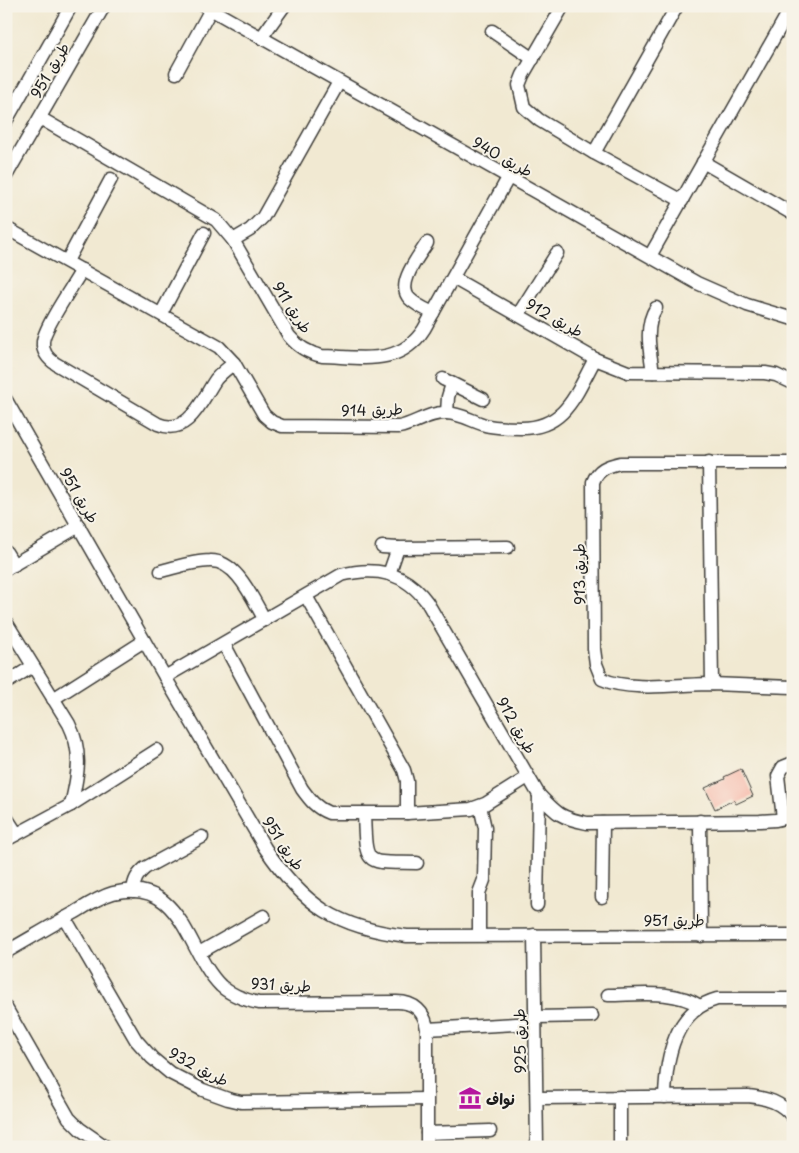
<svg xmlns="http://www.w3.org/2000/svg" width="799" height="1153" font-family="'Playpen Sans','Playpen Sans Arabic',sans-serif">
<rect width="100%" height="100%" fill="#f7f3e8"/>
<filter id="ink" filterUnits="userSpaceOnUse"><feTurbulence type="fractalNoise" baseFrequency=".02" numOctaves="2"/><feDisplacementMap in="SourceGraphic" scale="10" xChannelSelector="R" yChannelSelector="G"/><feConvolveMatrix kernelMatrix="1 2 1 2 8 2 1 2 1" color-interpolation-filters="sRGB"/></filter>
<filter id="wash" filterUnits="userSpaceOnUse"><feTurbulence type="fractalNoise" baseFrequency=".0096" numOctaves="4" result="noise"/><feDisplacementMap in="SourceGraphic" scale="20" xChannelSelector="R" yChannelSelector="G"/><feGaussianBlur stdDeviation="1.12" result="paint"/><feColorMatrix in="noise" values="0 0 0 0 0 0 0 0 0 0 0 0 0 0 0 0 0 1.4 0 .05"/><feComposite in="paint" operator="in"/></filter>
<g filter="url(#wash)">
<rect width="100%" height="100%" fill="#f1e9d2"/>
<g id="blocks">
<!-- building -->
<polygon fill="#f7aa9a" points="741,769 753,796 736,804 734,800 715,809 705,788 725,779 724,777"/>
</g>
</g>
<g filter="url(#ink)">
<use href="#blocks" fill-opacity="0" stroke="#3c3b37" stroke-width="1"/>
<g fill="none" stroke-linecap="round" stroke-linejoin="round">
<defs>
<g id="minor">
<polyline points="205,6 697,283 747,305 793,319"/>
<polyline points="563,6 523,75 519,85 524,107 539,120 594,153 682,201"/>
<polyline points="492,31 533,59"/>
<polyline points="261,38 284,6"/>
<polyline points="176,73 211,9"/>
<path d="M40,118L216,220L233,240L289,336C298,347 308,353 322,356C361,357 400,367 424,329L508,178"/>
<polyline points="6,121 71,6"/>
<polyline points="594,153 677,6"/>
<polyline points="703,162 793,214"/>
<polyline points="6,176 104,6"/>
<path d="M6,228L219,347L234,363L264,415L272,422L282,426L399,427C415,424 429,412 446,413C461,413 475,423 489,426C499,428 509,428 520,428C566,429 576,393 595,359"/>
<polyline points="233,240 250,230 263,217 339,82"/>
<path d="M427,243C419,256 395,285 410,299C416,305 425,309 433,313"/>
<polyline points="650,256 792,6"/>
<polyline points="67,261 111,179"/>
<path d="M82,270C74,284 43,329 43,342C42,351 48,359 56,364L158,424C189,437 202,399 216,379C221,373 228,368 234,363"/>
<polyline points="453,278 595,359 628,372 765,373 776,375 793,383"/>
<polyline points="161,314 204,233"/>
<polyline points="518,315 557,253"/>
<path d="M653,372C650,352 644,326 656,308"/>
<polyline points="443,379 483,399"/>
<path d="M6,400L165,677L265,848C304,906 338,928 407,936L793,935"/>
<polyline points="447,413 448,397 452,384"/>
<polyline points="709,462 712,684"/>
<path d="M793,463H620C607,466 598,469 593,482L594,649L596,664L602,679C630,692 681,684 712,684C739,685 766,686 793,687"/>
<polyline points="382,547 398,548"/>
<polyline points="6,552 14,565"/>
<polyline points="6,569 79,526"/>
<path d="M161,571C177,567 194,561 210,561C237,560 253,600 265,620"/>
<polyline points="389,574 398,548 508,547"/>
<polyline points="306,596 404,770 407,781 407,813"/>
<path d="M6,622L69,724C83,752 78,776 71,805"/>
<path d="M224,644L302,789C310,800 316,808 329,813H407L471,809L485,804L528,777"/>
<path d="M165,677L341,575C376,566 405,572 427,602L539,795C557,814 561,818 587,823L760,821L776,820L793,816"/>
<polyline points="6,683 33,666"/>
<polyline points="53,699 144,641"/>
<path d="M364,813C366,868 364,862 417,863"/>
<polyline points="6,817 17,834"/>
<polyline points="783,818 778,776 783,767 793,763"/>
<polyline points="700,821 701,936"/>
<polyline points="6,840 71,805 157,750"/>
<path d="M133,891C134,880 137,875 145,868L202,837"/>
<polyline points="602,897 603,823"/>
<polyline points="537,905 539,795"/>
<polyline points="65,918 136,1040 152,1058 170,1073 203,1090 228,1099 241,1102 426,1099"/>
<polyline points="479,935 479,893 484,880 485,828 480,806"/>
<polyline points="534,935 537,1147"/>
<path d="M6,952C29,939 52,925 76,912C87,905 99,897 113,893C183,876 186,952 221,986C232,996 245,1000 259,1003L397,1002C414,1002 425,1012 427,1029V1147"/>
<polyline points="199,953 264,916"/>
<path d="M608,995C638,995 673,989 700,1006"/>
<polyline points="6,1008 69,1118 80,1129 106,1147"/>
<polyline points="535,1017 592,1016"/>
<polyline points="427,1029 535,1023"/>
<polyline points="620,1097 620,1147"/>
<path d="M665,1097C666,1058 674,1011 717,999H793"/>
<path d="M537,1098L748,1096C767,1098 781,1102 793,1117"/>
<polyline points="427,1133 490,1131"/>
</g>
</defs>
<!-- minor casing -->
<use href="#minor" stroke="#3c3b37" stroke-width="15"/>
<!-- minor -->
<use href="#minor" stroke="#fff" stroke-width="12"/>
</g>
</g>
<!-- icons -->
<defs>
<symbol id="museum-bare" viewBox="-9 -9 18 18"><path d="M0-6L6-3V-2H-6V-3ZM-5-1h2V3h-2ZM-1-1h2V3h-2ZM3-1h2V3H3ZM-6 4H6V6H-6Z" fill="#b5179e" stroke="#f7f3e8" stroke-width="2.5" paint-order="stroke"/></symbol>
</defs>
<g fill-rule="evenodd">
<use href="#museum-bare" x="454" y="1082" width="32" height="32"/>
</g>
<g text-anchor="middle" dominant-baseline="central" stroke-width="4" stroke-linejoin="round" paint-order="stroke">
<!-- street labels -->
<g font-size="15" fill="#1c1c1c" stroke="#f7f3e8">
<text transform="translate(49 70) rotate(-60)">طريق 951</text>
<text transform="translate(503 156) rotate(29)">طريق 940</text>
<text transform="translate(293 307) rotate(57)">طريق 911</text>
<text transform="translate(555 317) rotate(29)">طريق 912</text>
<text transform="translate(372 409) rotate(-2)">طريق 914</text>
<text transform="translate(80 495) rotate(60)">طريق 951</text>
<text transform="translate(578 574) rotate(-90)">طريق 913</text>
<text transform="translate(517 725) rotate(60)">طريق 912</text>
<text transform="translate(284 843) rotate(56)">طريق 951</text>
<text x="674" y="919">طريق 951</text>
<text transform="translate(281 984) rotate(3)">طريق 931</text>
<text transform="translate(519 1041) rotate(-91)">طريق 925</text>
<text transform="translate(199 1066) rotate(28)">طريق 932</text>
</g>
<!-- poi labels -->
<g font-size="15" font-weight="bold" fill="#1c1c1c" stroke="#f7f3e8" text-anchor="start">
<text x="486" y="1098">نواف</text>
</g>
</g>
<!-- margin -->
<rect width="799" height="1153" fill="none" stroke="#f7f3e8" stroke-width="25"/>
</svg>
